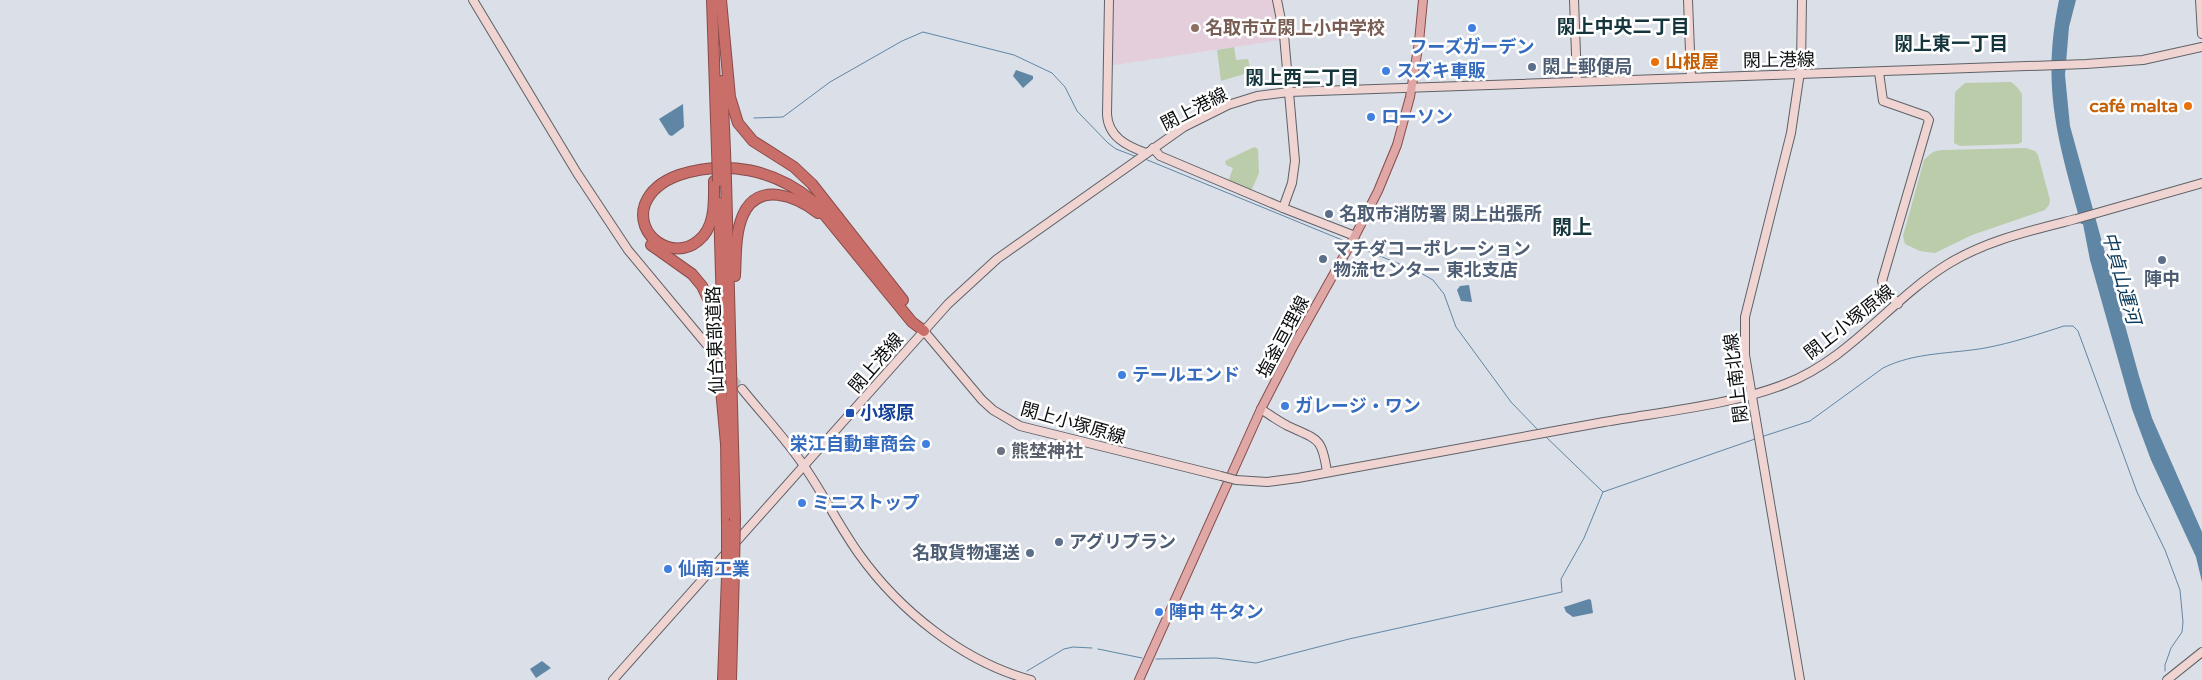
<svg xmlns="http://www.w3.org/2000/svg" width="2202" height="680" font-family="'Varela Round','Noto Sans JP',sans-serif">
<rect width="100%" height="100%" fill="#dbdfe7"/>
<!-- education -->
<polygon fill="#e4cedb" points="1112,0 1273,0 1280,40 1114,65 1110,62"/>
<!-- green -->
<g fill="#bacca9">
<polygon points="1234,47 1236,60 1248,59 1251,72 1221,81 1217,50"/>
<polygon points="2011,82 2017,87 2022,94 2022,142 2018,144 1960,146 1954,143 1955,92 1965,83"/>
<polygon points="1254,147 1258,149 1259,173 1252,189 1249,190 1230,182 1229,179 1233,168 1226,165 1225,161"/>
<path d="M2026,148L2035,151L2038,155L2050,200L2049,205L2045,210L1972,235L1935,253L1920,251L1905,244L1903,236L1924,160C1930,154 1934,150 1943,150Z"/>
</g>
<!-- water -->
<g fill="#6086a6">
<path d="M2059,0H2076L2069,27L2065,75L2070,126L2139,376L2152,418L2202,532V582L2196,557L2151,460L2132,409L2090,260L2083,224H2081C2058,140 2041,88 2059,0Z"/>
<polygon points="1016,70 1033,76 1033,79 1023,88 1013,76"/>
<polygon points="683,104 684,127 672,136 669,135 659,119"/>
<polygon points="1469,285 1472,302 1461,301 1457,290 1460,286"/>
<polygon points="1589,599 1591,600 1593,613 1573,617 1566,612 1564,607"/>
<polygon points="542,661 551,668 536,678 530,669"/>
</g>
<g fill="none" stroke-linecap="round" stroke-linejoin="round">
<!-- stream -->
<g stroke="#6086a6" stroke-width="1">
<polyline points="754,118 783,117 830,82 902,41 923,32 1014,55 1052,73 1065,87 1077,111 1108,143 1116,149 1137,157"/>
<polyline points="1145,159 1347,242"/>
<polyline points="1353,245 1419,272 1433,280 1444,294 1456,327 1511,402 1539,431"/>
<polyline points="1544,435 1603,492 1755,439"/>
<path d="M1761,437L1810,421L1883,368C1915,352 1951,354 1985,348C2012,343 2039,334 2064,326H2073L2078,331L2137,492L2165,550L2180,590L2183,622L2182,632L2171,648L2165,665V671"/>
<polyline points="1098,649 1142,658"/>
<polyline points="1156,659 1216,658 1256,663 1349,639 1562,592 1561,579 1584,538 1603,492"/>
<polyline points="1027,671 1064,649 1073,647 1092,648"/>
</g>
<!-- secondary-tunnel -->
<polyline stroke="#bcbfc6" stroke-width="8" stroke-dasharray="8 4" stroke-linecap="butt" points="718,360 742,389"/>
<defs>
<g id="secondary">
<polyline points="473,0 577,173 628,250 712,351"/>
<path d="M1109,0L1107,114C1108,137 1127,146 1146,153"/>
<polyline points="1574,0 1577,81"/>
<polyline points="1688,0 1691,77"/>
<polyline points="2200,0 2202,34"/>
<polyline points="1879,72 1883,101 1926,116 1929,120 1882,281 1884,288 1898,304"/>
<polyline points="1153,148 1160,156 1283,208 1292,183 1295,161 1284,35 1277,0"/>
<polyline points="1283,208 1355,236"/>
<polyline points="924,331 982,400 993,410 1020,426 1221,476"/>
<path d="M742,389C763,415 786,439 804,466C824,495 839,526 859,554C899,610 963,662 1031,680"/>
<path d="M1261,409C1270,415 1278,421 1288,426C1318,440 1322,437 1327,472"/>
<path d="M1236,480L1267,482L1298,478C1400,459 1502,440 1604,422C1660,412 1732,405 1785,384C1850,359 1890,300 1948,264C1987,240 2033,230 2076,219C2118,207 2160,195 2202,183"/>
<polyline points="613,680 948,304 997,259 1184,127 1228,105 1257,96 1289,92 2086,64 2143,60 2202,47"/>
<polyline points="1800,680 1745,355 1745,317 1791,133 1801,65 1802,0"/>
<polyline points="2167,680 2202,652"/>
</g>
<polyline id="primary" points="1139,680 1261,409 1294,345 1355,236 1378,191 1397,145 1410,97 1419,42 1423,0"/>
<g id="highway">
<polyline points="712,0 717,150"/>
<polyline points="721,0 730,97 738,123 753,141 794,167 812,184 903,300"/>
<polyline points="722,81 725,151"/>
<polyline points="726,180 735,518"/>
<path d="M714,181C714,201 716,227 698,241C672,262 634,235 645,204C651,189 665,180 679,175C727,159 776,170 814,202L912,322L924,331"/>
<polyline points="719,203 723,346"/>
<polyline points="822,203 838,217"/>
<polyline points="651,245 692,274 702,286 710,303 715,323 726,444"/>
<path d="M735,276C736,256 735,233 743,215C758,181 796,196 818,213"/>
<polyline points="726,438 727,525"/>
<polyline points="723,680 727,576"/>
<polyline points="731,680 734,569"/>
</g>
</defs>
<!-- secondary casing -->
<use href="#secondary" stroke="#5e6268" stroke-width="10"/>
<!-- primary casing -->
<use href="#primary" stroke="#874c4a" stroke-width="10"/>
<!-- highway casing -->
<use href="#highway" stroke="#874c4a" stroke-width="12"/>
<!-- secondary -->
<use href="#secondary" stroke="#efd4d2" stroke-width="8"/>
<!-- primary -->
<use href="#primary" stroke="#dfa8a6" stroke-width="8"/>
<!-- highway -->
<use href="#highway" stroke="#ca6e6a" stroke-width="10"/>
<defs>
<polyline id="secondary-bridge" points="1221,476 1236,480"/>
<g id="highway-bridge">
<polyline points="717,150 718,181"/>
<polyline points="725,151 726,180"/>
<polyline points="734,569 735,518"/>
<polyline points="727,576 727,525"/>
</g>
</defs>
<!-- secondary-bridge casing -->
<use href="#secondary-bridge" stroke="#5e6268" stroke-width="10" stroke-linecap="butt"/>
<!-- highway-bridge casing -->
<use href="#highway-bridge" stroke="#874c4a" stroke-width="12" stroke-linecap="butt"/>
<!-- secondary-bridge -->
<use href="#secondary-bridge" stroke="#efd4d2" stroke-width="8"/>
<!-- highway-bridge -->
<use href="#highway-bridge" stroke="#ca6e6a" stroke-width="10"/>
</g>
<!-- markers -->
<circle fill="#8d6e63" stroke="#fff" stroke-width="2" cx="1195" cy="28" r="5"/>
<g fill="#3f7fe0" stroke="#fff" stroke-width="2">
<circle cx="1472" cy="28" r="5"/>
<circle cx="1386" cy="71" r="5"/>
<circle cx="1371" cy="117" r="5"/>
<circle cx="1122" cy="375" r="5"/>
<circle cx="1285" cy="406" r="5"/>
<circle cx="926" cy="444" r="5"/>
<circle cx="802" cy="503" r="5"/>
<circle cx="668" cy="569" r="5"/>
<circle cx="1159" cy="612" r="5"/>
</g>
<g fill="#e8710a" stroke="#fff" stroke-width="2">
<circle cx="1655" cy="62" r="5"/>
<circle cx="2188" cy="106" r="5"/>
</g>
<g fill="#5c6f8a" stroke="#fff" stroke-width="2">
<circle cx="1532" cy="67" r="5"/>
<circle cx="1329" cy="214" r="5"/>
<circle cx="1323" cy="259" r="5"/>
<circle cx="2162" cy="260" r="5"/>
<circle cx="1059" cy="542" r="5"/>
<circle cx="1030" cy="553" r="5"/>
</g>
<rect fill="#1a4fb4" stroke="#fff" stroke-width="2" x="845" y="408" width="10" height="10" rx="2.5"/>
<circle fill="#6b7280" stroke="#fff" stroke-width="2" cx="1001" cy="451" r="5"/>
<g text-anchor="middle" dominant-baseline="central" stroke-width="5" stroke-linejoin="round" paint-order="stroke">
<!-- education labels -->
<g font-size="18" font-weight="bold" fill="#785e54" stroke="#fff" text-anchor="start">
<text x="1205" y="28">名取市立閖上小中学校</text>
</g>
<!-- shop labels -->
<g font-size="18" font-weight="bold" fill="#366cbe" stroke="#fff" text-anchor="start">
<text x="1472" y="47" text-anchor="middle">フーズガーデン</text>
<text x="1396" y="71">スズキ車販</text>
<text x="1381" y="117">ローソン</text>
<text x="1132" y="375">テールエンド</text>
<text x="1295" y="406">ガレージ・ワン</text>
<text x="916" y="444" text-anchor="end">栄江自動車商会</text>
<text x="812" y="503">ミニストップ</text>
<text x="678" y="569">仙南工業</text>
<text x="1169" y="612">陣中 牛タン</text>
</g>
<!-- street labels -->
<g font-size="18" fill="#0a0c0e" stroke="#fff">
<text transform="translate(1779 60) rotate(-1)">閖上港線</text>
<text transform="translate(1194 109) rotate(-27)">閖上港線</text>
<text transform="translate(1849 322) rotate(-38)">閖上小塚原線</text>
<text transform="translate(1283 337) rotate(-62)">塩釜亘理線</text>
<text transform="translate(715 340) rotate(-92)">仙台東部道路</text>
<text transform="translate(876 363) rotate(-49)">閖上港線</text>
<text transform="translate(1736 378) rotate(-97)">閖上南北線</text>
<text transform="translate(1073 423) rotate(16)">閖上小塚原線</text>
</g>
<!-- food labels -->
<g font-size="18" font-weight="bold" fill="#c56008" stroke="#fff" text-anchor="start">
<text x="1665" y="62">山根屋</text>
<text x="2178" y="106" text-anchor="end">café malta</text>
</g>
<!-- service labels -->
<g font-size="18" font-weight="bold" fill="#4e5e75" stroke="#fff" text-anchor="start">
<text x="1542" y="67">閖上郵便局</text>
<text x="1339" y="214">名取市消防署 閖上出張所</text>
<text x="1333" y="249">マチダコーポレーション<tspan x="1333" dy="21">物流センター 東北支店</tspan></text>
<text x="2162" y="279" text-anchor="middle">陣中</text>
<text x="1069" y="542">アグリプラン</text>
<text x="1020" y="553" text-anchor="end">名取貨物運送</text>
</g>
<!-- transit labels -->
<g font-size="18" font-weight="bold" fill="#164399" stroke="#fff" text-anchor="start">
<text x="860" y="413">小塚原</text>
</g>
<!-- worship labels -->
<g font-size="18" font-weight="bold" fill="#5b616d" stroke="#fff" text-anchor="start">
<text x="1011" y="451">熊埜神社</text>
</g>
<!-- neighbourhood labels -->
<g font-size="19" font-weight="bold" fill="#14353c" stroke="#fff">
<text x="1623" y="27">閖上中央二丁目</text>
<text x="1951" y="44">閖上東一丁目</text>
<text x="1302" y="78">閖上西二丁目</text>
</g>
<!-- water labels -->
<g font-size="19" font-style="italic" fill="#0d3c5d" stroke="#fff">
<text transform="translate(2121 278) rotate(74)">中貞山運河</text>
</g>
<!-- quarter labels -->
<g font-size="20" font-weight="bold" fill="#14353c" stroke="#fff">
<text x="1572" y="228">閖上</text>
</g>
</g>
</svg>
